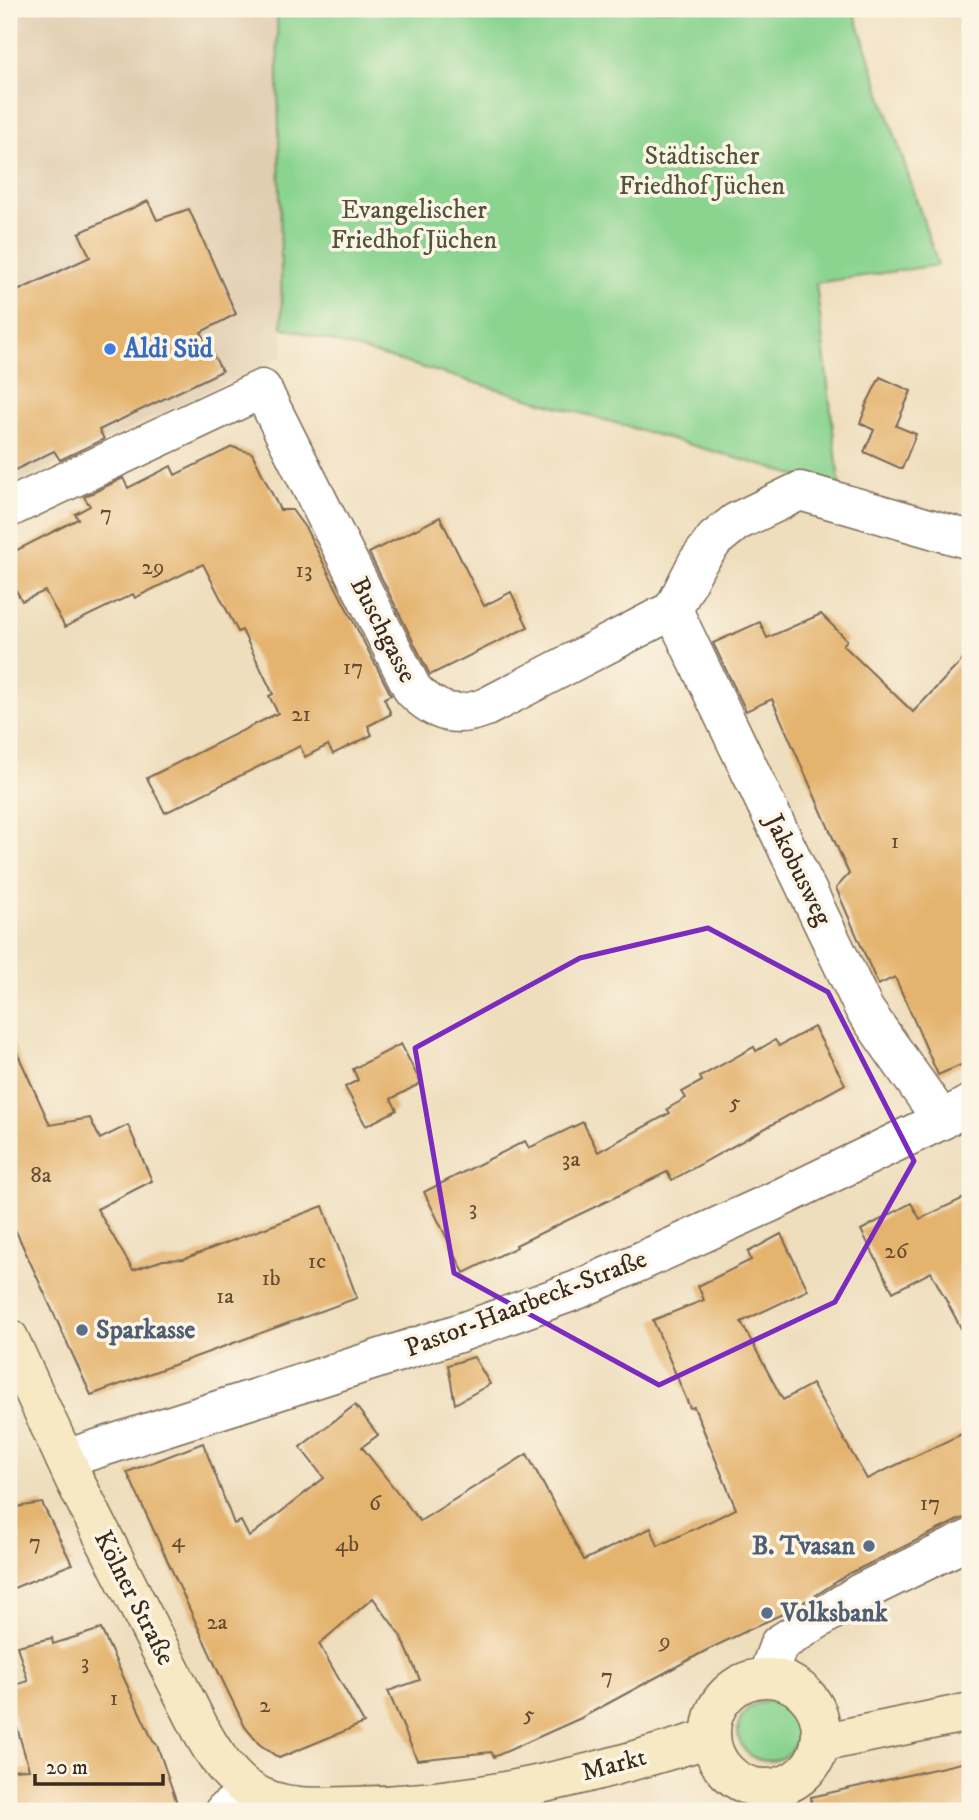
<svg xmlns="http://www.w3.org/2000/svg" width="979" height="1820" font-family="'IM FELL DW Pica',serif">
<rect width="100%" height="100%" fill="#fcf5e5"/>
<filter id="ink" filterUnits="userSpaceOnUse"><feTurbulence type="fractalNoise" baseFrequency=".0143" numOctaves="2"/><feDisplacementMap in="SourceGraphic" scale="14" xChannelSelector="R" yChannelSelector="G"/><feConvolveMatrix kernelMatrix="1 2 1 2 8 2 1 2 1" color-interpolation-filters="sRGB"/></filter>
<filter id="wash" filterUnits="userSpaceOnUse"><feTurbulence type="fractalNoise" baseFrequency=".00686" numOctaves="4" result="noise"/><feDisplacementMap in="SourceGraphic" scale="28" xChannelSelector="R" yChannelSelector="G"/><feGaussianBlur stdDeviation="1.57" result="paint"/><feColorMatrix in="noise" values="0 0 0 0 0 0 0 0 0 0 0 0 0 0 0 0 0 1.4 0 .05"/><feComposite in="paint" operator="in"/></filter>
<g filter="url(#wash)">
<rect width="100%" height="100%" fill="#efdebd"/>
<!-- built -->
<polygon fill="#e1ceb1" points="9,9 277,9 283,356 9,486"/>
<!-- green -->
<g fill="#8bd490" stroke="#637f57" stroke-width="2">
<polygon points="277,9 853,9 938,265 816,283 840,488 282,327"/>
<circle cx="768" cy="1731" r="30"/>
</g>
<g id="blocks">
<!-- building -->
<g fill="#e4b36e">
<polygon points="148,201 157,220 189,209 236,314 201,332 222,371 99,430 104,439 60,460 54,451 9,473 9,295 90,257 79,233"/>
<polygon points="880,377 911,391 896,426 916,434 902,469 864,452 874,430 860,423 866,408 865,407"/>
<polygon points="232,447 252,453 280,510 292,510 306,529 391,695 384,698 391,714 368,726 372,735 333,754 328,745 305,757 300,746 165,813 147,778 278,713 269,696 273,694 242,630 238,632 203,564 135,598 133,594 65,627 45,591 22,601 9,578 9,554 78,519 75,514 90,506 84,497 123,478 128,488 171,466 175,475"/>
<polygon points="440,517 484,606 511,592 528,627 430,675 369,553"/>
<polygon points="821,614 847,640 843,645 913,712 970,652 970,1061 938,1075 895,977 878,985 836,888 849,874 772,699 746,711 713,643 760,622 767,638"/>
<polygon points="814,1027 845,1084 672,1180 667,1172 516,1245 517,1247 464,1273 424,1192 525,1141 529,1148 583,1122 598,1152 670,1113 667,1109 686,1098 682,1092 702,1081 700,1077 754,1047 756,1051 775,1040 779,1046"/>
<polygon points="9,1035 50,1125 90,1118 100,1139 128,1125 152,1181 97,1209 133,1270 163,1260 184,1259 323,1206 357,1298 91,1395 9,1216"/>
<polygon points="401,1044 421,1083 391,1099 397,1110 366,1126 345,1087 358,1080 353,1069"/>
<polygon points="970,1195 970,1345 931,1272 893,1292 861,1230 911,1203 920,1219"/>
<polygon points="781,1234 808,1290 741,1322 783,1400 812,1384 867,1479 970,1430 970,1517 960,1519 850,1573 813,1597 780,1615 707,1650 581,1718 494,1757 491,1752 417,1760 388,1691 420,1680 401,1636 373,1598 319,1644 364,1723 279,1758 259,1744 245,1727 217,1669 127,1472 203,1443 234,1524 241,1521 249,1537 324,1478 300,1447 355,1405 378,1435 362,1447 420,1521 527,1454 584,1560 651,1528 658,1546 736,1509 694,1407 690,1408 653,1320 704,1300 698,1286 751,1260 748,1252"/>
<polygon points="474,1357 490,1384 455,1404 448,1365"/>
<polygon points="42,1503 72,1564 9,1590 9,1508"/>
<polygon points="101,1629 153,1741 157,1745 177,1803 143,1811 9,1811 9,1770 29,1769 9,1700 9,1687 28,1681 17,1646 52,1638 53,1644"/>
<polygon points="970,1761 970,1811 812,1811 811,1797"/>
</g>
</g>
</g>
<g filter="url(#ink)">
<use href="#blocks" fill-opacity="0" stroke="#7a6956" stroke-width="2"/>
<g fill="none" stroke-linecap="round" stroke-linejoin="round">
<defs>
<g id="street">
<path d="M9,508L262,389L413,690C436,713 456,719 486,707L673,610L697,563L715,539L736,522L800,491L970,540"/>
<polyline points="673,610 864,1009 942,1120"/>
<polyline points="65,1459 459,1333 577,1290 772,1202 942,1120 970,1104"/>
<polyline points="767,1677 779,1644 860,1593 970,1539"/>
<polyline points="224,1811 251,1791"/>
</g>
<g id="secondary">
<path d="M9,1338L75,1481L204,1736C216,1757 231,1779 252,1792C282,1810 317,1807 351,1806C423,1805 497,1795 567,1778C615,1767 663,1752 711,1738"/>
<circle cx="766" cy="1733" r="55"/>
<polyline points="820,1743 970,1712"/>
</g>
</defs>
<!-- street casing -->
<use href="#street" stroke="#7a6956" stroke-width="41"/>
<!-- secondary casing -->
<use href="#secondary" stroke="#7a6956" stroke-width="41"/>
<!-- street -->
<use href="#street" stroke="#fff" stroke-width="38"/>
<!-- secondary -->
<use href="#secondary" stroke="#f6e9c3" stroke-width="38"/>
</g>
</g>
<!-- marked area -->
<path fill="none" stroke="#7b2cbf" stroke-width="5" stroke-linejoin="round" d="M708,928L828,992L914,1161L835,1302L659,1385L454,1273L415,1048L580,958Z"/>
<!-- markers -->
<circle fill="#3f7fe0" stroke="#fcf5e5" stroke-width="2.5" cx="110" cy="349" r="7"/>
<g fill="#5c6f8a" stroke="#fcf5e5" stroke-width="2.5">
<circle cx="82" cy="1330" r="7"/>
<circle cx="869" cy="1546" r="7"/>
<circle cx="767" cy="1613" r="7"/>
</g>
<g text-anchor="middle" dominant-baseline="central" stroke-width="7" stroke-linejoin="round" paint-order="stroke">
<!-- number labels -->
<g font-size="23" fill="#654c32">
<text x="106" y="513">7</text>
<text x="153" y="567">29</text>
<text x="304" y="570">13</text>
<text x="353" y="667">17</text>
<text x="301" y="714">21</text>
<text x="895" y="841">1</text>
<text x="735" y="1102">5</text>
<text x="571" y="1159">3a</text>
<text x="41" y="1175">8a</text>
<text x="473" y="1208">3</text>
<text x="896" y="1251">26</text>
<text x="317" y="1261">1c</text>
<text x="271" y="1278">1b</text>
<text x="225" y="1296">1a</text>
<text x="375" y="1503">6</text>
<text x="930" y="1503">17</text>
<text x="178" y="1540">4</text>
<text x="35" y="1542">7</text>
<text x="347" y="1544">4b</text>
<text x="217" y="1622">2a</text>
<text x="665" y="1641">9</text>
<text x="85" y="1662">3</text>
<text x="607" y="1676">7</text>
<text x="114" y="1698">1</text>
<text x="265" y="1705">2</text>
<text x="529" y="1714">5</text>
</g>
<!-- park labels -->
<g font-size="26" fill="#4f543a" stroke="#fcf5e5">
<text x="702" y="156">Städtischer<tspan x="702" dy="30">Friedhof Jüchen</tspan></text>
<text x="414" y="210">Evangelischer<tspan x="414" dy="30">Friedhof Jüchen</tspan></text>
</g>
<!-- shop labels -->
<g font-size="26" font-weight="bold" fill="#366cbe" stroke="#fcf5e5" text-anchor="start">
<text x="124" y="349">Aldi Süd</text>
</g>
<!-- street labels -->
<g font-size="26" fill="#3b2a1e" stroke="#fcf5e5">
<text transform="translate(383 630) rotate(63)">Buschgasse</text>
<text transform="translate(798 870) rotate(64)">Jakobusweg</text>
<text transform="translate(526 1304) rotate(-21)">Pastor-Haarbeck-Straße</text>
<text transform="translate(134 1598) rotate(63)">Kölner Straße</text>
<text transform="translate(614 1765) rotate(-15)">Markt</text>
</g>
<!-- service labels -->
<g font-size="26" font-weight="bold" fill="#4e5e75" stroke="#fcf5e5" text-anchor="start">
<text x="96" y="1330">Sparkasse</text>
<text x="855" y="1546" text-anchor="end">B. Tvasan</text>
<text x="781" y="1613">Volksbank</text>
</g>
</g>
<!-- margin -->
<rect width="979" height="1820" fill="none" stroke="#fcf5e5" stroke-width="35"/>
<!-- scale -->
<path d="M35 1774v10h128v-10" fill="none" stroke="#3b2a1e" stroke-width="3.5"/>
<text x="46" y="1774" font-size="21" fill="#3b2a1e" stroke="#fcf5e5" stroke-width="5" paint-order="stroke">20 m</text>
</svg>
